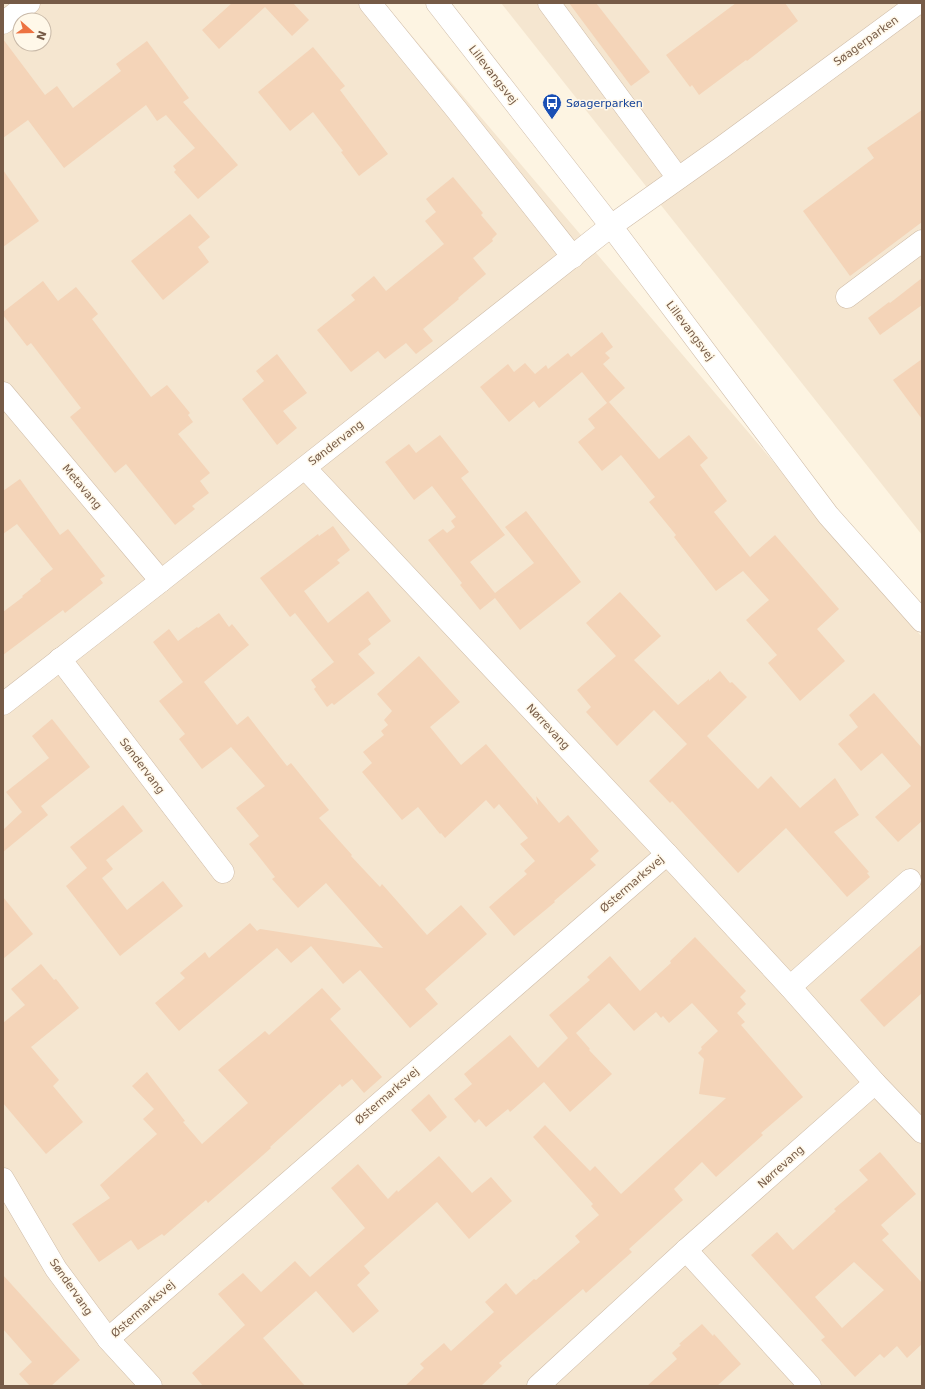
<svg xmlns="http://www.w3.org/2000/svg" width="925" height="1389" font-family="'DejaVu Sans',sans-serif">
<rect width="100%" height="100%" fill="#fdf4e2"/>
<!-- residential -->
<g fill="#f5e6d0" fill-rule="evenodd">
<path d="M3,3H384L922,637V1386H3ZM20,20H44V44H20Z"/>
<polygon points="501,3 922,3 922,535"/>
</g>
<!-- building -->
<g fill="#f4d4b8" fill-rule="evenodd">
<polygon points="232,3 293,3 309,20 292,36 265,7 219,49 202,30"/>
<polygon points="569,3 596,3 650,72 631,86"/>
<polygon points="736,3 785,3 798,21 747,61 746,60 699,95 692,85 690,87 666,55"/>
<polygon points="3,39 45,95 57,86 73,108 121,71 116,64 147,41 189,98 183,102 238,165 198,199 174,172 176,170 173,166 195,148 166,115 157,121 146,105 64,168 28,120 3,138"/>
<polygon points="313,47 345,86 340,90 388,154 359,176 341,152 343,151 313,112 290,131 258,92"/>
<polygon points="922,110 922,222 850,276 803,211 874,158 867,148"/>
<polygon points="3,170 39,221 3,247"/>
<polygon points="453,177 483,213 481,215 497,234 492,239 493,241 473,258 486,274 458,298 459,299 423,329 433,341 416,354 406,343 385,359 378,351 351,372 317,330 355,300 351,295 374,276 386,291 444,244 425,221 436,212 426,199"/>
<polygon points="190,214 210,237 198,247 209,262 163,300 131,261"/>
<polygon points="922,278 922,305 880,335 868,318 889,302 890,303"/>
<polygon points="43,281 58,301 76,287 98,314 92,319 151,397 167,385 190,413 188,415 193,422 178,434 210,473 200,481 209,493 192,506 195,509 175,525 126,464 115,473 70,417 81,408 31,343 27,346 3,315 3,312"/>
<polygon points="602,332 613,347 605,353 610,358 603,364 625,388 609,402 659,459 689,435 708,458 700,465 727,501 714,512 750,557 775,535 839,609 817,629 845,661 800,701 768,663 777,655 746,620 769,600 743,571 716,591 674,537 676,535 649,502 655,497 621,455 602,471 578,442 595,428 588,419 607,403 582,372 539,408 534,401 509,422 480,387 508,364 514,372 525,363 535,374 546,365 548,369 568,353 571,357"/>
<polygon points="277,354 307,393 283,411 297,428 277,445 242,399 264,381 256,371"/>
<polygon points="922,359 922,419 893,380"/>
<polygon points="440,435 469,472 461,478 505,535 470,562 495,593 534,563 505,527 526,511 581,582 520,630 495,598 480,610 460,585 462,583 428,540 443,529 447,533 455,527 451,521 456,517 432,486 414,500 385,462 409,444 416,453"/>
<polygon points="20,479 60,535 68,529 105,576 100,579 103,583 65,613 63,610 3,655 3,612 23,597 22,596 41,581 40,579 53,569 17,524 3,534 3,491"/>
<polygon points="333,526 350,550 337,560 340,563 304,591 328,623 368,591 391,621 368,639 371,644 358,654 375,673 334,705 332,703 327,707 314,689 316,687 311,680 334,662 295,613 290,617 260,578 318,534 319,536"/>
<polygon points="620,592 661,636 634,660 678,705 709,679 709,681 720,671 730,683 732,682 747,697 707,736 758,789 771,776 800,808 835,778 859,815 834,832 869,872 867,873 870,877 847,897 786,828 738,873 672,801 670,803 649,781 687,744 654,710 617,746 586,712 591,707 577,690 616,656 586,623"/>
<polygon points="219,613 229,627 232,624 249,645 204,682 237,725 248,716 287,766 291,763 329,810 319,818 352,855 351,856 380,887 382,884 427,935 461,905 487,934 425,989 438,1004 410,1028 360,970 343,984 311,946 291,963 277,948 179,1031 155,1003 185,978 180,973 205,952 209,958 250,923 257,931 260,929 383,948 326,883 298,908 272,879 275,877 249,844 259,836 236,808 265,786 231,747 202,769 179,739 185,734 159,701 183,682 153,642 169,629 178,641 197,627 198,628"/>
<polygon points="419,656 460,702 430,727 461,765 486,744 538,805 536,796 559,823 568,815 599,851 590,859 596,865 554,901 555,902 514,936 489,907 527,874 524,871 535,861 520,844 528,838 499,804 494,809 486,800 445,838 441,833 440,834 418,807 402,820 362,772 372,763 363,752 384,735 381,731 388,725 384,720 392,711 377,694"/>
<polygon points="874,693 922,748 922,821 898,842 875,817 911,786 882,753 861,771 838,744 858,727 849,715"/>
<polygon points="52,719 90,767 41,806 48,815 3,852 3,830 22,812 6,792 49,758 32,736"/>
<polygon points="123,805 143,831 106,860 113,869 102,878 127,910 163,881 183,906 120,956 66,886 87,868 70,847"/>
<polygon points="3,897 33,934 3,959"/>
<polygon points="695,937 746,991 740,997 746,1004 737,1013 745,1022 741,1025 803,1097 761,1133 763,1135 716,1177 702,1162 674,1189 683,1200 629,1249 632,1252 586,1293 583,1289 499,1363 502,1366 481,1386 405,1386 424,1368 420,1364 444,1343 451,1351 494,1312 485,1302 506,1283 516,1295 534,1279 536,1280 580,1242 575,1236 599,1215 591,1206 593,1204 533,1137 545,1125 590,1171 595,1166 621,1194 726,1098 699,1094 704,1059 698,1053 702,1049 701,1047 718,1031 692,1003 669,1023 663,1016 661,1018 656,1012 634,1031 609,1003 576,1033 590,1049 589,1050 612,1074 570,1112 544,1082 510,1112 508,1109 486,1127 479,1119 475,1123 454,1099 472,1084 464,1074 510,1035 538,1068 568,1038 549,1015 590,980 587,977 610,956 640,991 671,963 670,961"/>
<polygon points="922,944 922,993 884,1027 860,1000"/>
<polygon points="41,964 54,980 56,979 79,1008 31,1047 59,1080 53,1086 83,1122 46,1154 3,1103 3,1023 25,1005 11,989"/>
<polygon points="322,988 341,1009 330,1019 382,1077 364,1093 352,1079 342,1087 340,1084 270,1147 271,1148 231,1183 208,1203 206,1200 164,1236 162,1234 138,1250 131,1240 99,1262 72,1224 110,1198 100,1185 157,1134 143,1119 154,1109 132,1086 147,1072 185,1121 183,1122 202,1144 248,1103 218,1070 265,1031 269,1035"/>
<polygon points="429,1094 447,1117 430,1132 411,1110"/>
<path d="M880,1152L916,1194L881,1225L889,1234L882,1240L922,1283V1344L907,1358L897,1346L884,1358L880,1354L855,1377L821,1340L825,1337L751,1255L777,1232L793,1250L836,1211L834,1209L868,1180L859,1170ZM854,1262L884,1290L842,1328L815,1297Z"/>
<polygon points="439,1156 472,1193 491,1177 512,1201 469,1239 437,1202 364,1266 370,1273 357,1285 379,1311 353,1333 316,1291 263,1338 305,1386 203,1386 192,1373 245,1325 218,1294 243,1273 261,1292 295,1261 310,1277 365,1228 331,1188 358,1164 388,1199 397,1190 398,1192"/>
<polygon points="3,1275 80,1360 51,1386 30,1386 19,1374 32,1362 3,1329"/>
<polygon points="702,1324 713,1336 714,1334 741,1364 717,1386 647,1386 677,1359 672,1353 681,1345 679,1344"/>
</g>
<g fill="none" stroke-linecap="round" stroke-linejoin="round">
<defs>
<g id="minor">
<polyline points="370,3 456,109 573,257"/>
<polyline points="437,3 611,226 828,515 922,621"/>
<polyline points="549,3 678,178"/>
<polyline points="3,23 29,3"/>
<polyline points="847,297 922,241"/>
<polyline points="3,393 161,581"/>
<polyline points="305,468 667,854 790,987 875,1083 922,1132"/>
<polyline points="60,659 223,872"/>
<polyline points="3,704 161,581 611,226 721,148 918,3"/>
<polyline points="790,987 910,880"/>
<polyline points="3,1179 56,1269 108,1339 151,1386"/>
<polyline points="686,1250 810,1386"/>
<polyline points="108,1339 667,854"/>
<polyline points="538,1386 686,1250 875,1083"/>
</g>
</defs>
<!-- minor casing -->
<use href="#minor" stroke="#cfbca8" stroke-width="23"/>
<!-- minor -->
<use href="#minor" stroke="#fff" stroke-width="22"/>
</g>
<!-- icons -->
<defs>
<symbol id="bus-pin" viewBox="-11 -11 22 30"><path d="M0 17L-7.5 6A9.5 9.5 0 1 1 7.5 6Z" fill="#1a4fb4" stroke="#fff8e9"/><path d="M-5-6H5V4H4V6H2V4H-2V6H-4V4H-5ZM-3.5-4V0h7V-4ZM-3.5 1.2v1.5H-2V1.2ZM2 1.2v1.5H3.5V1.2Z" fill="#fff"/></symbol>
</defs>
<g fill-rule="evenodd">
<use href="#bus-pin" x="541" y="92" width="22" height="30"/>
</g>
<g text-anchor="middle" dominant-baseline="central" stroke-width="3" stroke-linejoin="round" paint-order="stroke">
<!-- street labels -->
<g font-size="11" fill="#765b47" stroke="#fff8e9">
<text transform="translate(866 41) rotate(-36)">Søagerparken</text>
<text transform="translate(493 75) rotate(52)">Lillevangsvej</text>
<text transform="translate(690 331) rotate(53)">Lillevangsvej</text>
<text transform="translate(336 443) rotate(-38)">Søndervang</text>
<text transform="translate(82 487) rotate(50)">Metavang</text>
<text transform="translate(548 727) rotate(47)">Nørrevang</text>
<text transform="translate(142 766) rotate(53)">Søndervang</text>
<text transform="translate(632 884) rotate(-41)">Østermarksvej</text>
<text transform="translate(387 1096) rotate(-41)">Østermarksvej</text>
<text transform="translate(781 1167) rotate(-42)">Nørrevang</text>
<text transform="translate(71 1287) rotate(55)">Søndervang</text>
<text transform="translate(143 1309) rotate(-41)">Østermarksvej</text>
</g>
<!-- transit labels -->
<g font-size="11" fill="#164399" stroke="#fff8e9" text-anchor="start">
<text x="566" y="103">Søagerparken</text>
</g>
</g>
<!-- border -->
<rect width="925" height="1389" fill="none" stroke="#765b47" stroke-width="8"/>
<!-- north arrow -->
<g transform="translate(32 32) rotate(110)"><circle r="19" fill="#fff8e9" stroke="#c8b9a8"/>
<path d="M0-3L7 15L0 10L-7 15Z" fill="#ed7241"/>
<text y="-6" font-size="11" font-weight="bold" text-anchor="middle" fill="#765b47">N</text>
</g>
</svg>
